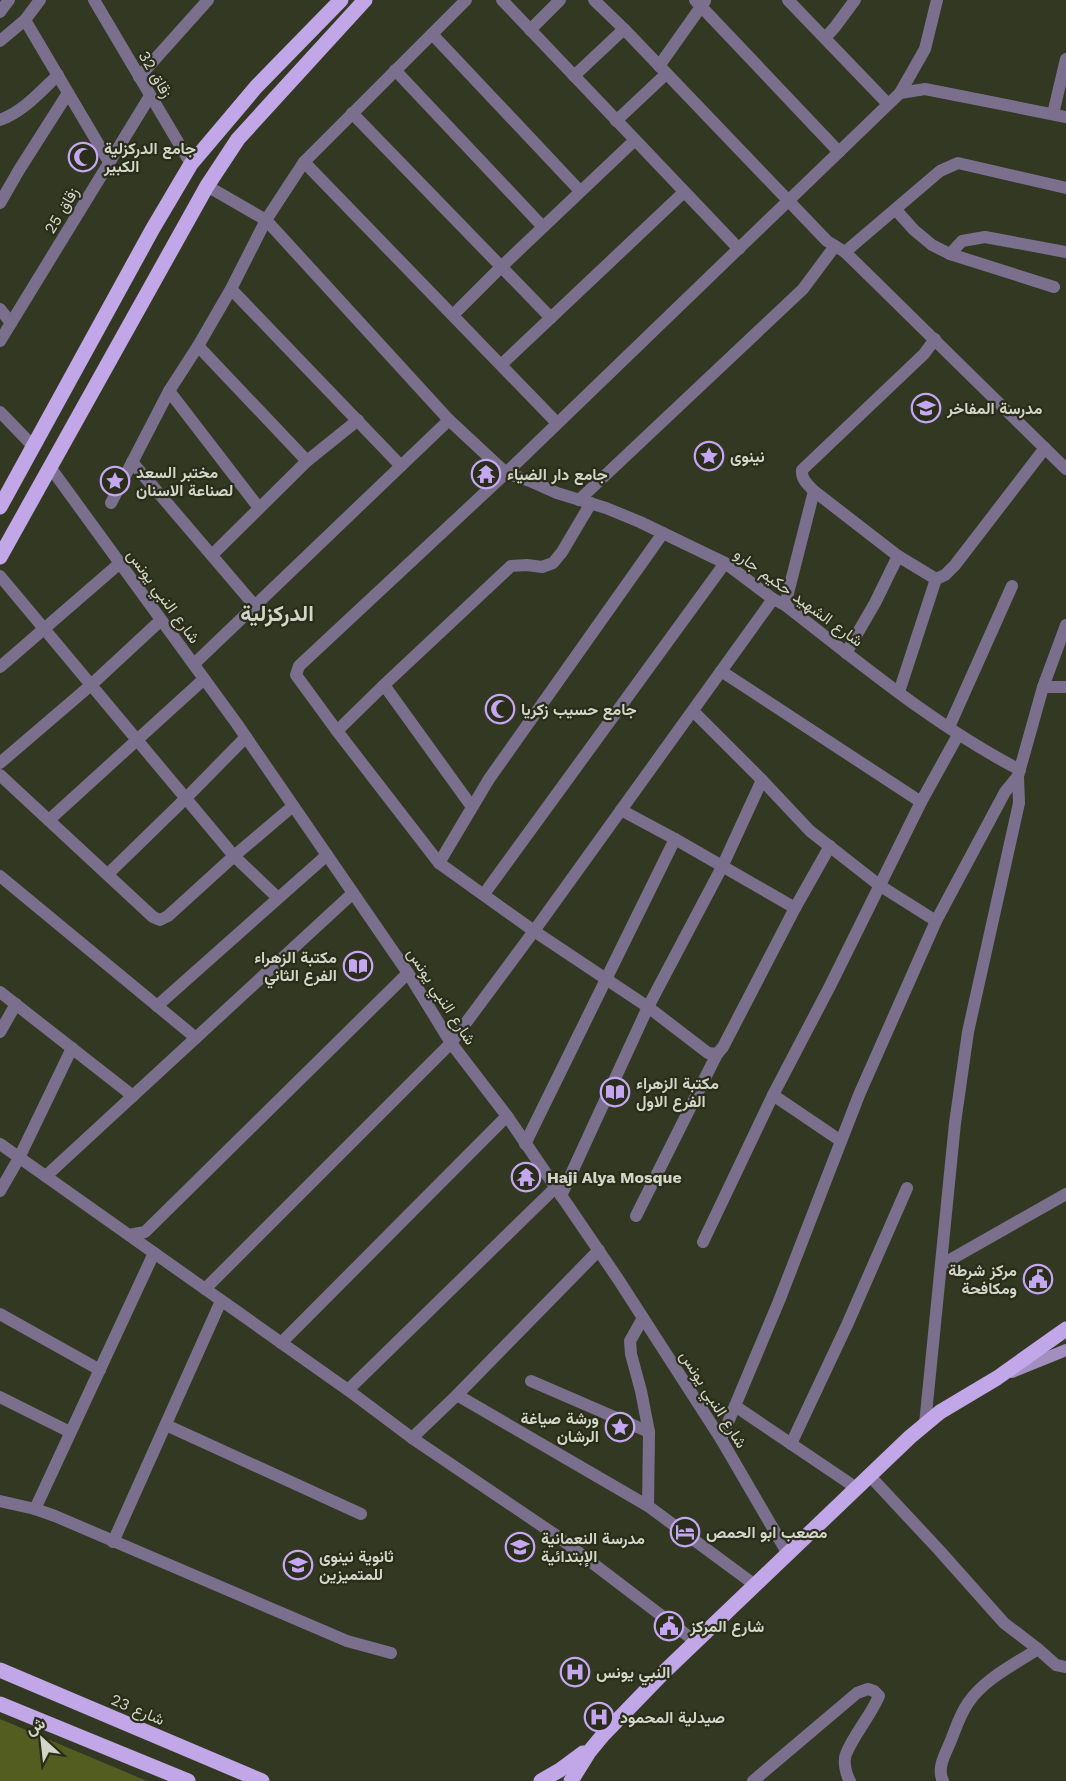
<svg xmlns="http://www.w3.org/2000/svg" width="1066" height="1781" font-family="'Work Sans',Vazirmatn,sans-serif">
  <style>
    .green { fill: #535d1f }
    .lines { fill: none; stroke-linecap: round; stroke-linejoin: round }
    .minor { stroke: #7b6f8e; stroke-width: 12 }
    .tertiary { stroke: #7b6f8e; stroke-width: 12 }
    .secondary { stroke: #a28fc0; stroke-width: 12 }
    .primary { stroke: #c1a7e7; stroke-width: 15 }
    .labels { text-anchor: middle; stroke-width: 4.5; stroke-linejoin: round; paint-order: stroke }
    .street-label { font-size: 16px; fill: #d2d5c8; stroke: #292d19 }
    .poi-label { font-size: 16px; font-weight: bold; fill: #d2d5c8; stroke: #292d19; text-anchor: start }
    .district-label { font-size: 22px; font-weight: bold; fill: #d2d5c8; stroke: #292d19 }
  </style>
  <rect width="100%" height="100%" fill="#333822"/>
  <!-- green -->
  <polygon class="green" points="0,1719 147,1781 0,1781"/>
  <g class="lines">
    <!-- minor -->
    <g class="minor">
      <polyline points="94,0 191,164"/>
      <polyline points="502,0 739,249"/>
      <polyline points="594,0 624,29 827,241 845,252 1066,469"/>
      <polyline points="695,0 839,152"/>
      <polyline points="788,0 888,104"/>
      <polyline points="25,20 109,162"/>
      <polyline points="530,30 560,0"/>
      <polyline points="432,34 580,191"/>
      <polyline points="825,38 835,27 855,0"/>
      <polyline points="0,41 25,20 40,0"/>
      <polyline points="659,66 705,1"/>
      <polyline points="395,70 543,227"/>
      <polyline points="574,76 624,29"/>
      <polyline points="139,77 208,0"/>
      <polyline points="900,93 925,89 1066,117"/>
      <polyline points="352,113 551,318"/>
      <polyline points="1053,114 1066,59"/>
      <path d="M0 120C24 111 40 92 58 75"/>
      <polyline points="616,121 666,74"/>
      <polyline points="304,162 557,423"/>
      <path d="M207 186 266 220 449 420 506 473 530 481 557 493 606 508 640 522 725 563 773 599 785 605C861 664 935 726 1020 770"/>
      <polyline points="0,203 19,170 68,93"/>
      <polyline points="896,210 914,230 932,245 950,254 1054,287"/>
      <polyline points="845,252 940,171 958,163 1066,188"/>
      <polyline points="950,254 962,241 985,237 1066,252"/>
      <polyline points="231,289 401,466"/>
      <polyline points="0,309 11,323"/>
      <polyline points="453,315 501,267 635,140"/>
      <path d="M935 339 924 354 802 470C801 479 808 485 814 491L898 556 936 579"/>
      <polyline points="0,341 150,96"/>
      <polyline points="198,346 307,461"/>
      <polyline points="502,364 684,192"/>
      <polyline points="169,391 259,508"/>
      <polyline points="132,462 255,606"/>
      <polyline points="579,500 803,289 835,246"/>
      <polyline points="111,503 169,391 198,346 231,289 266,220 304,162 466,0"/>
      <polyline points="212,555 307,461 358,420"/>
      <polyline points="0,576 234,856 278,898"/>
      <polyline points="785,605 814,491"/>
      <polyline points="846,653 875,603 898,556"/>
      <polyline points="194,664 449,420"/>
      <polyline points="0,667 120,563"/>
      <polyline points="721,671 921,802"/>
      <polyline points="384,685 472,807"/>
      <polyline points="1043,687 1066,687"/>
      <polyline points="899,692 936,579 945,575 955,565 1045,448"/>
      <polyline points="693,711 762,780 810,831 879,885 936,921"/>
      <polyline points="949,727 1012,586"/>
      <polyline points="337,731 384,685 511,566 527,565 542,567 553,563 562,552 591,503"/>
      <polyline points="0,763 91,685 161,620"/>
      <polyline points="0,775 153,917 160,920 168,916 234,856 293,806"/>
      <polyline points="621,810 675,839 795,908"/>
      <polyline points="49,820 204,679"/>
      <polyline points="830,846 795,908 723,1047 717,1054 708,1053 648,1007 534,931 439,863 337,731 296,675 299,666 506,473 900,93 925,49 937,0"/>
      <polyline points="439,863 489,779 663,533"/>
      <polyline points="108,874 186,798 246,737"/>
      <polyline points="0,876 196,1038"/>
      <polyline points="484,894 725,563"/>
      <polyline points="0,992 133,1096"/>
      <polyline points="157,1006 327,855"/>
      <polyline points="0,1032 16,1004"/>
      <polyline points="773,1095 841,1141"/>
      <polyline points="525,1144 675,839"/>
      <polyline points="46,1176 353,893"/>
      <polyline points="0,1191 19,1158 72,1048"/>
      <polyline points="561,1196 648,1007 722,867 762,780"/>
      <polyline points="636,1216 717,1054"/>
      <polyline points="129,1235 145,1232 408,973"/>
      <polyline points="703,1242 773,1095 830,986 921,802 958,735"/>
      <polyline points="941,1265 1066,1194"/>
      <polyline points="205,1289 451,1043 534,931 773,599"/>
      <polyline points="0,1314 100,1370"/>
      <polyline points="643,1318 630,1341 631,1354 641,1391 649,1432 648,1506"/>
      <polyline points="281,1343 507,1116"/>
      <polyline points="531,1381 649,1432"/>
      <polyline points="348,1390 555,1188"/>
      <polyline points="457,1395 648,1506 755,1585"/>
      <polyline points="0,1397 70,1432"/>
      <polyline points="735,1406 855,1487"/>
      <polyline points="925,1424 955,1123 968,1032 1019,803 1018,776 1043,687 1066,625"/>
      <polyline points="166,1425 361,1514"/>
      <polyline points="412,1438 457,1395 599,1250"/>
      <polyline points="721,1439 779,1301 859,1095 936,921 1005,792 1018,776"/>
      <polyline points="791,1444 847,1325 907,1188"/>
      <polyline points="869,1475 939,1550 1004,1623 1038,1649 1056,1665 1066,1667"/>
      <polyline points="0,1501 35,1509 55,1516 347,1641 391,1653"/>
      <polyline points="35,1509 154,1253"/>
      <polyline points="113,1542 221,1301"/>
      <path d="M753 1781 857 1693 868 1689 874 1691 879 1696C870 1717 854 1734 846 1754 843 1761 846 1775 850 1781"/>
      <path d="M943 1781C937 1769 944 1756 949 1745 955 1731 959 1716 968 1703 984 1679 1015 1664 1038 1649"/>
    </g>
    <!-- tertiary -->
    <g class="tertiary">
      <polyline points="0,12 9,0"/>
      <polyline points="0,412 33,446"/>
      <polyline points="50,467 237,724 408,973 451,1043 507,1116 618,1279 721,1439 788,1554"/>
      <polyline points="0,1144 348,1390 412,1438 557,1536 696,1642"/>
    </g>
    <!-- secondary -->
    <polyline class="secondary" points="1012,1372 1066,1350"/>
    <!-- primary -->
    <g class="primary">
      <polyline points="0,507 152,230 191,164 256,87 341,0"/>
      <polyline points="0,557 207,186 238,139 365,0"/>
      <polyline points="0,1670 262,1781"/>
      <polyline points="0,1704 188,1781"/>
      <polyline points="541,1781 560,1770 583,1753"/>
      <polyline points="571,1781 589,1752 603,1735 663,1673 910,1437 940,1412 997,1378 1066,1329"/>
    </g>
  </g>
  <!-- icons -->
  <defs>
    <g id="mosque-ring" transform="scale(1.5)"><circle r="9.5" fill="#292d19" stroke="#c5a7f1" stroke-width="1.5"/><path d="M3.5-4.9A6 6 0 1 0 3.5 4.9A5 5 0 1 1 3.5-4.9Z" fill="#c5a7f1"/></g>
    <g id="school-ring" transform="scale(1.5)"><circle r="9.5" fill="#292d19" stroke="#c5a7f1" stroke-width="1.5"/><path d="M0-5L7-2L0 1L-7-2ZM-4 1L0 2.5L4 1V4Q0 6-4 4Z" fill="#c5a7f1"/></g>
    <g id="sight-ring" transform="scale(1.5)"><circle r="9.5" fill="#292d19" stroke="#c5a7f1" stroke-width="1.5"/><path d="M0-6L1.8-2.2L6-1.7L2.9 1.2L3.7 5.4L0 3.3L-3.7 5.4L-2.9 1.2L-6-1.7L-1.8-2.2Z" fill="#c5a7f1"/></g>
    <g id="temple-ring" transform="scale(1.5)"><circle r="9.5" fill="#292d19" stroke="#c5a7f1" stroke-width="1.5"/><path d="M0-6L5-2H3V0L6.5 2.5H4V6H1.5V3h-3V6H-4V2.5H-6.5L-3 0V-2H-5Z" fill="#c5a7f1"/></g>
    <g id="library-ring" transform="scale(1.5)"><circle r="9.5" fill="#292d19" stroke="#c5a7f1" stroke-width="1.5"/><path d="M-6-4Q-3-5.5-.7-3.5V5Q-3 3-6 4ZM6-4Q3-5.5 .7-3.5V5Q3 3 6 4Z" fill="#c5a7f1"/></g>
    <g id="civic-ring" transform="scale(1.5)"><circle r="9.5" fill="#292d19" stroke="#c5a7f1" stroke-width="1.5"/><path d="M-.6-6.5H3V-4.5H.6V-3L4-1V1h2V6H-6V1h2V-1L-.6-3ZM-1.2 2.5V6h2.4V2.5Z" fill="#c5a7f1"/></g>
    <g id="hotel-ring" transform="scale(1.5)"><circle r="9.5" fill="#292d19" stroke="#c5a7f1" stroke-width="1.5"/><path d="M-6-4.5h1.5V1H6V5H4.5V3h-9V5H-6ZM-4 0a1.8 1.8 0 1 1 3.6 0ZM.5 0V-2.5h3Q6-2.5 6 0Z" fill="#c5a7f1"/></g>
    <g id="hospital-ring" transform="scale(1.5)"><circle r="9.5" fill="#292d19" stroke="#c5a7f1" stroke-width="1.5"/><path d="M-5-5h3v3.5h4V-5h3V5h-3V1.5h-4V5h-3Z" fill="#c5a7f1"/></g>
  </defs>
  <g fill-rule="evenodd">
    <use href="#mosque-ring" x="83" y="157"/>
    <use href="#school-ring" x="926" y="408"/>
    <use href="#sight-ring" x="709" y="456"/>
    <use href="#temple-ring" x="486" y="474"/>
    <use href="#sight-ring" x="115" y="481"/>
    <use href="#mosque-ring" x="500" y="709"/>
    <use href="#library-ring" x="358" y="966"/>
    <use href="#library-ring" x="615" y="1092"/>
    <use href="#temple-ring" x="526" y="1177"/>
    <use href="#civic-ring" x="1038" y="1279"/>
    <use href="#sight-ring" x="620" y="1427"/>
    <use href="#hotel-ring" x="685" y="1532"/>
    <use href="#school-ring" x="520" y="1547"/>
    <use href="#school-ring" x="298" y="1565"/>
    <use href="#civic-ring" x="669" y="1626"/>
    <use href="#hospital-ring" x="575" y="1672"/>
    <use href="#hospital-ring" x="599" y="1717"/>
  </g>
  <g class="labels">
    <!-- street labels -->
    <g class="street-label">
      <text transform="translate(156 74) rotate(60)" y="6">زقاق 32</text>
      <text transform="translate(61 210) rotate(-59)" y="6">زقاق 25</text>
      <text transform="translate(164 596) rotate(54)" y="6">شارع النبي يونس</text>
      <text transform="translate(799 597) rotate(36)" y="6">شارع الشهيد حكيم جارو</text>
      <text transform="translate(442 996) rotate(57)" y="6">شارع النبي يونس</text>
      <text transform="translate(714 1399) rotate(58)" y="6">شارع النبي يونس</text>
      <text transform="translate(138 1709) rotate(23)" y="6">شارع 23</text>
    </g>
    <!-- poi labels -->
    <g class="poi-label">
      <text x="104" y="154">جامع الدركزلية<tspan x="104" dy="18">الكبير</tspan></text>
      <text x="947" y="414">مدرسة المفاخر</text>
      <text x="730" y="462">نينوى</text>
      <text x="136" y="478">مختبر السعد<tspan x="136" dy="18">لصناعة الاسنان</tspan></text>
      <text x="507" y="480">جامع دار الضياء</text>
      <text x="521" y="715">جامع حسيب زكريا</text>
      <text x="337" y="963" text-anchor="end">مكتبة الزهراء<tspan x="337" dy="18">الفرع الثاني</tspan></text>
      <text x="636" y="1089">مكتبة الزهراء<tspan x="636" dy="18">الفرع الاول</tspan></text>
      <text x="547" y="1183">Haji Alya Mosque</text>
      <text x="1017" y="1276" text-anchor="end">مركز شرطة<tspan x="1017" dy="18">ومكافحة</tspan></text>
      <text x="599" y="1424" text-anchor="end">ورشة صياغة<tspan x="599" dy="18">الرشان</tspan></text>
      <text x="706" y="1538">مصعب ابو الحمص</text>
      <text x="541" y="1544">مدرسة النعمانية<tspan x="541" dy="18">الإبتدائية</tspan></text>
      <text x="319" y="1562">ثانوية نينوى<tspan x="319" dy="18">للمتميزين</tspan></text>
      <text x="690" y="1632">شارع المركز</text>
      <text x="596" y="1678">النبي يونس</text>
      <text x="620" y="1723">صيدلية المحمود</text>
    </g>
    <!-- district labels -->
    <g class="district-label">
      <text x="277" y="621">الدركزلية</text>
    </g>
  </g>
  <!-- north arrow -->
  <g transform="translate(42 1739) rotate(333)" stroke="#292d19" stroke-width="4.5" paint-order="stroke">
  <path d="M0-4.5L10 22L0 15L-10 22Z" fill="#d2d5c8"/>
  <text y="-9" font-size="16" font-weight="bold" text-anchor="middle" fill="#d2d5c8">ش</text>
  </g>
</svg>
